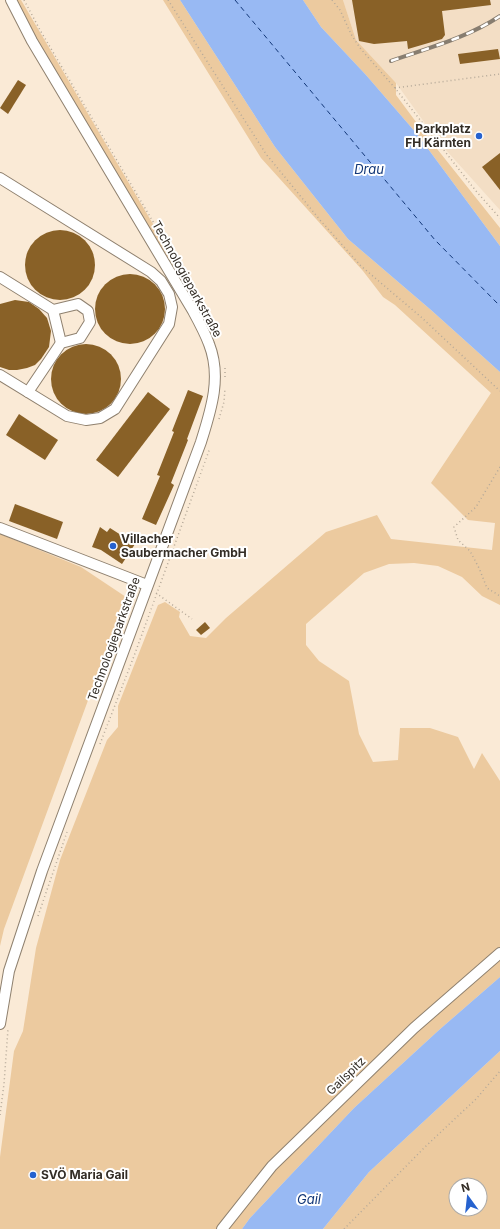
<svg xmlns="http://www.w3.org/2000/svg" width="500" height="1229" font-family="Inter,sans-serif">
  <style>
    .built { fill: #f3dec5 }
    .green { fill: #ecca9f; fill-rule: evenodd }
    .water { fill: #98b9f3 }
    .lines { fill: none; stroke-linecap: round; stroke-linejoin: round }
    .ferry { stroke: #113677; stroke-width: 1; stroke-dasharray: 5 4; stroke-linecap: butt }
    .building { fill: #896127 }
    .minor-casing { stroke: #8f816f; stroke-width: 12 }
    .path { stroke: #b5a999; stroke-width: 1.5; stroke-dasharray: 1 3; stroke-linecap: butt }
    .minor { stroke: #fff; stroke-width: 10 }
    .rail-casing { stroke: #877d70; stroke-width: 4 }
    .rail { stroke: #fff; stroke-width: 2.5; stroke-dasharray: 8; stroke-linecap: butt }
    .poi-dot { fill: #2662cf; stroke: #fff; stroke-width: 1.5 }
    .labels { text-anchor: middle; stroke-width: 4; stroke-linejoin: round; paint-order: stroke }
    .poi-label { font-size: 12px; font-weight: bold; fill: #332d26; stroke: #fff; text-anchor: start }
    .street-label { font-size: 12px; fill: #332d26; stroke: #fff }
    .water-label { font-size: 13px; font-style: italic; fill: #113677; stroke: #fff }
  </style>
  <rect width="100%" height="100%" fill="#faead6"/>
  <!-- built -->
  <polygon class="built" points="343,0 500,0 500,210 437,140 396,83 356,40"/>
  <!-- green -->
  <g class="green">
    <polygon points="14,0 21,0 186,280 193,296 189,294"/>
    <polygon points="163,0 180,0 275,147 348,239 431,310 500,372 500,605 482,596 462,577 438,566 414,563 389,564 364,573 306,624 306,645 319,661 349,681 359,734 373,762 398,760 400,728 430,728 458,737 474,769 482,753 500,781 500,977 439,1030 354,1108 250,1218 242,1229 0,1229 0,1157 14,1051 23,1031 36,948 60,860 107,740 118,727 118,706 158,605 165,602 180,612 179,617 190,636 206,638 226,618 326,532 377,515 391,539 492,550 495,523 468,520 431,483 491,393 395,305 383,297 363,271 261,158"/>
    <polygon points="303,0 343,0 356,40 396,83 396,95 422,130 500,228 500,246 417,134 366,75 321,27"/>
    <polygon points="0,534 81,567 126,597 4,929 0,946"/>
    <path d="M500 1051V1229H323L369 1172ZM456 1185H480V1209H456Z"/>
  </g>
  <!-- water -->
  <g class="water">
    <polygon points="180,0 303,0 321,27 366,75 417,134 500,246 500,372 431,310 348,239 275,147"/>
    <polygon points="500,977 500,1051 369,1172 323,1229 242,1229 250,1218 354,1108 439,1030"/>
  </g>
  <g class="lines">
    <!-- ferry -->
    <polyline class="ferry" points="235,0 435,240 500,306"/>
  </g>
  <!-- building -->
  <g class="building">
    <polygon points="352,0 490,0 491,5 442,11 445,35 442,39 408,49 407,41 374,44 359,41"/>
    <polygon points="498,49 500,59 460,64 458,54"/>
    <polygon points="18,80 26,85 8,114 0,108"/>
    <polygon points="500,153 500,190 482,167"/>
    <circle cx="60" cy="265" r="35"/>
    <circle cx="130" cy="309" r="35"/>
    <polygon points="15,300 29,302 39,309 47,318 51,331 49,347 41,359 35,365 27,368 17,370 9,370 0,367 0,304"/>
    <circle cx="86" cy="379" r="35"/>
    <polygon points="188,390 203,396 187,439 188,440 171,483 174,485 156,525 142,519 160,476 157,475 174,432 172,431"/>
    <polygon points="148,392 170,409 118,477 96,460"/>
    <polygon points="19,414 58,440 45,460 6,435"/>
    <polygon points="15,504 63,522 57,539 9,521"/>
    <polygon points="100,527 107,532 110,528 135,544 122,564 101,550 92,547"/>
    <polygon points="205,622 210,628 201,635 196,630"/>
  </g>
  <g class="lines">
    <!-- minor casing -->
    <g class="minor-casing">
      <g id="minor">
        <polyline points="0,178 151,272 161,281 169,294 172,307 169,324 115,409 100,418 86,420 67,416 0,375"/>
        <polyline points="0,277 53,310 78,304 88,311 90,322 80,338 61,343 28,392"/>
        <polyline points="53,310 61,343"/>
        <polyline points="0,528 147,585"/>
        <path d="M0 1024 9 971 42 871 201 442C211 410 222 377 209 344 205 333 199 322 193 311L32 41 11 0"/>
        <polyline points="222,1229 272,1166 414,1028 500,953"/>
      </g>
    </g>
    <!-- path -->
    <g class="path">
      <polyline points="24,0 40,30 211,320 213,328"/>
      <polyline points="168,0 266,154 320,220 361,266 421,317 500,391"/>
      <polyline points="332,0 340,10 351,34 360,48 395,88 476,191 500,218"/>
      <polyline points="395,88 500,74"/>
      <polyline points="225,368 225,378"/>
      <polyline points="219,419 224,402 225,388"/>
      <polyline points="500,467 476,507 454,527 458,540 470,551 479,568 487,588 500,596"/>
      <polyline points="156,593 192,619"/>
      <polyline points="100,744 134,656 210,448"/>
      <polyline points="38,916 67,832"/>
      <polyline points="0,1115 4,1084 8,1029"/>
      <polyline points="344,1229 426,1146 476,1099 500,1071"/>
    </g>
    <!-- minor -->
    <use href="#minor" class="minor"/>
    <!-- rail casing -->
    <g class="rail-casing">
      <path id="rail" d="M391 61C428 48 467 38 500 16"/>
    </g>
    <!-- rail -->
    <use href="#rail" class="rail"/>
  </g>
  <!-- markers -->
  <g class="poi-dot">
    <circle cx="479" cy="136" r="4"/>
    <circle cx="113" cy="546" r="4"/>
    <circle cx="33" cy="1175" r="4"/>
  </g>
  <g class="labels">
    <!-- poi labels -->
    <g class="poi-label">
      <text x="471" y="133" text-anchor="end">Parkplatz<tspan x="471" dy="14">FH Kärnten</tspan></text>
      <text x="121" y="543">Villacher<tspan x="121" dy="14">Saubermacher GmbH</tspan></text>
      <text x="41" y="1179">SVÖ Maria Gail</text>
    </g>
    <!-- street labels -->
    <g class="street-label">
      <text transform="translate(187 279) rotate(61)" y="4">Technologieparkstraße</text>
      <text transform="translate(114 639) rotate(-70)" y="4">Technologieparkstraße</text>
      <text transform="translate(346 1076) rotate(-44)" y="4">Gailspitz</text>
    </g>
    <!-- water labels -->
    <g class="water-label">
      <text x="369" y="174">Drau</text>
      <text x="309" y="1204">Gail</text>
    </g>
  </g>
  <!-- north arrow -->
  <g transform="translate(468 1197) rotate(345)"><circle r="19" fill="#ffffff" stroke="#adaba8"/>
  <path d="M0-3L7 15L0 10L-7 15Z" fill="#2662cf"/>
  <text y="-6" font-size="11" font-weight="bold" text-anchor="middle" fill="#332d26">N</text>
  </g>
</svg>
